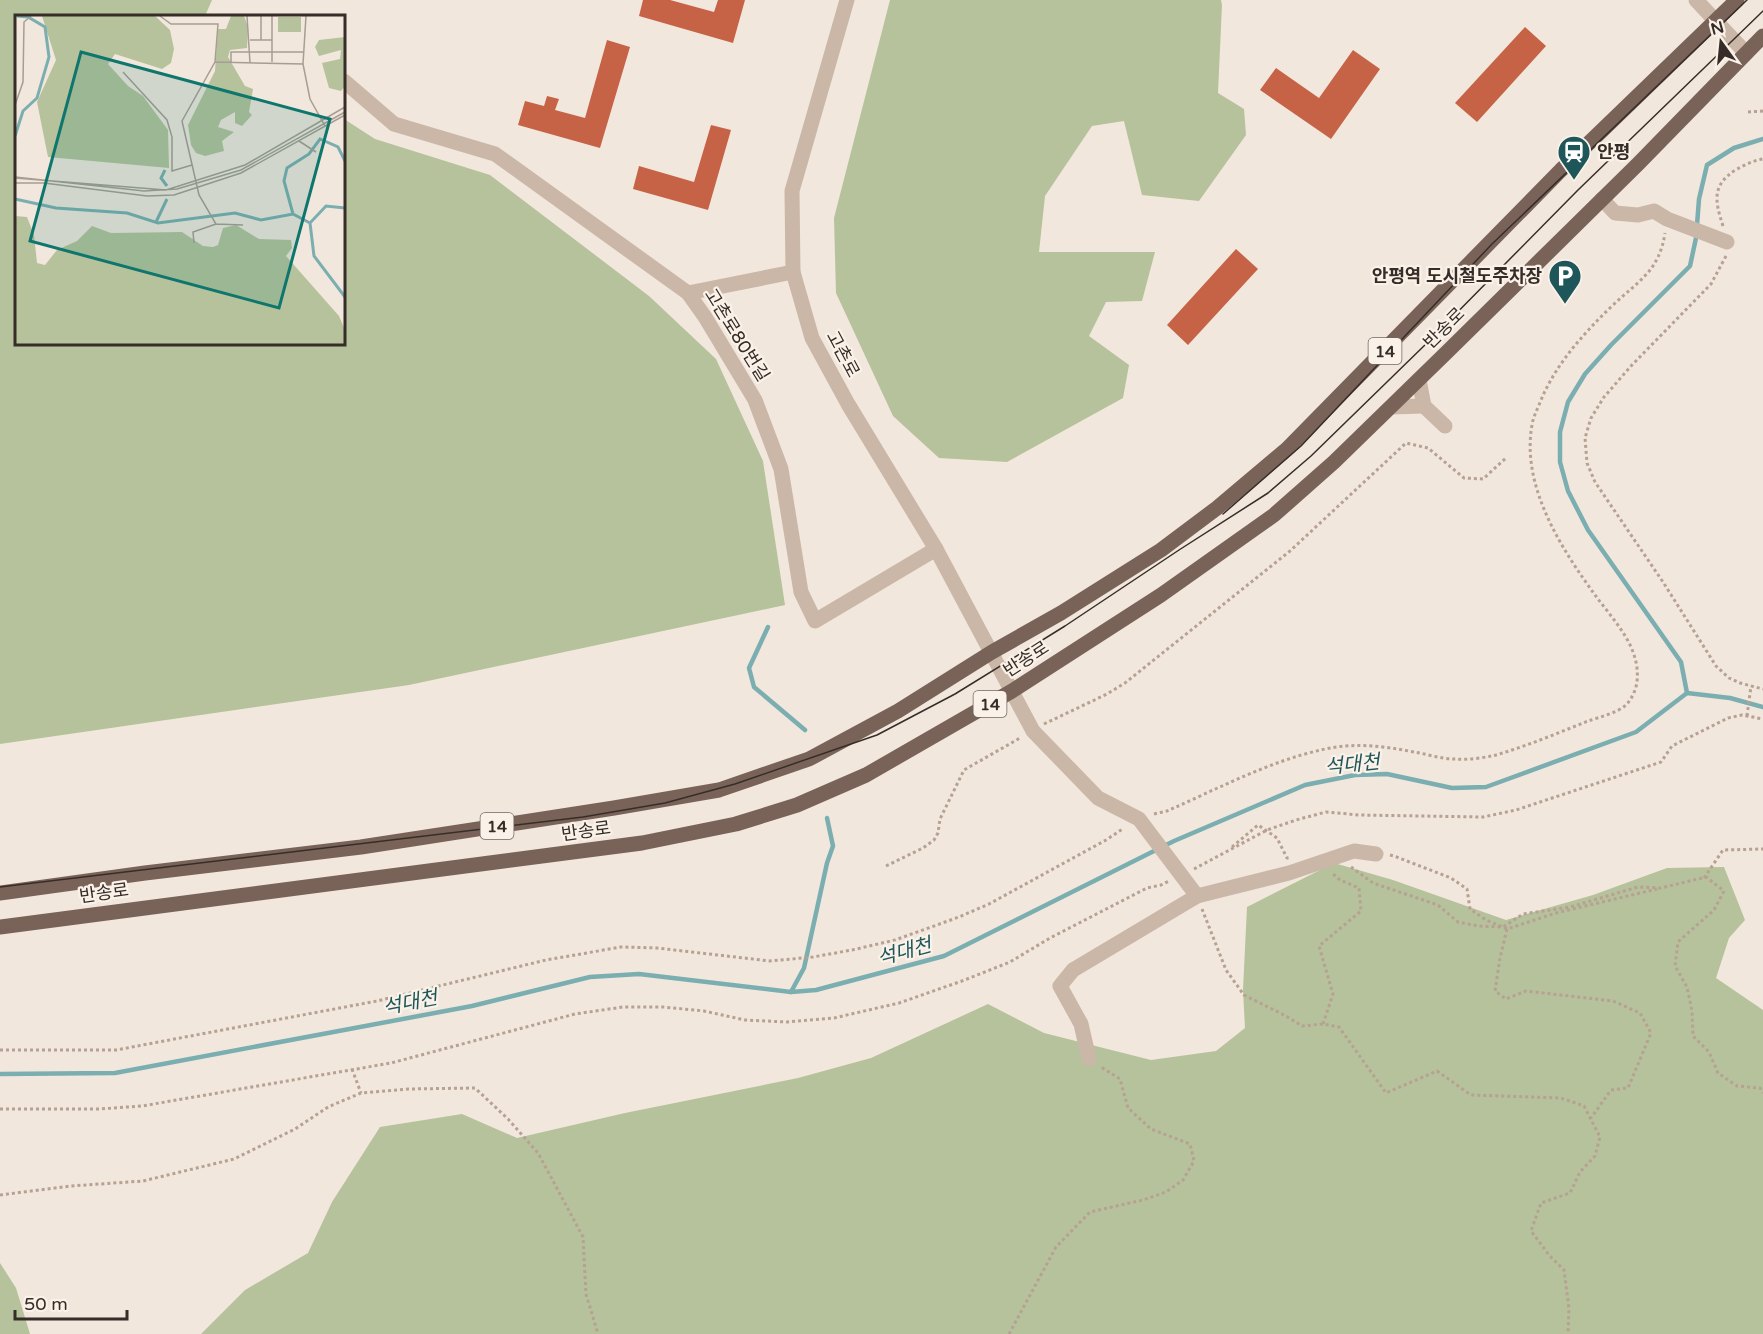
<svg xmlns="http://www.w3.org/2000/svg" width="1763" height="1334" font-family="'Varela Round','Noto Sans KR',sans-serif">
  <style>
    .green { fill: #b6c29c }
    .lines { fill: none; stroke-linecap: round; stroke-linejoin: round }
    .stream { stroke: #7baeb0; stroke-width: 4.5 }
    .building { fill: #c66346 }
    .path { stroke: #b6a192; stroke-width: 3; stroke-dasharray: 3 3; stroke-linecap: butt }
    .minor { stroke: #cbb7a8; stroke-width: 15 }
    .major { stroke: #796359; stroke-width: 15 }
    .tram { stroke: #372d28; stroke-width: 1.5 }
    .labels { text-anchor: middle; stroke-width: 4.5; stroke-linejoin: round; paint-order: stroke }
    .shield { fill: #faf2e9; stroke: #726862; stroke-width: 1.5 }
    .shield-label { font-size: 16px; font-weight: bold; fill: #372d28 }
    .poi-label { font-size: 18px; font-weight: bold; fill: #372d28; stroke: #faf2e9; text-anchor: start }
    .street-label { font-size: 18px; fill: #372d28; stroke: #faf2e9 }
    .water-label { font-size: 20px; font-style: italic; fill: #1e5659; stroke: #faf2e9 }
    .inset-river { fill: none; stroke: #7baeb0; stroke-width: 3 }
    .inset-road { fill: none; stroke: #a79d94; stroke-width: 1.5 }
    .view { fill: #0f766e; fill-opacity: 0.15; stroke: #0f766e; stroke-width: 3 }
    .inset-edge { fill: none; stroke: #372d28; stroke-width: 3 }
  </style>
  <rect width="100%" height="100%" fill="#f2e7dc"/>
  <!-- green -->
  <g class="green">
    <polygon points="0,0 212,0 205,16 16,16 16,344 344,344 344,119 375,139 490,175 649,296 716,359 763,461 785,605 409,685 0,744"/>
    <polygon points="890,0 1221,0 1222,5 1218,93 1244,109 1246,135 1199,201 1142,195 1124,121 1092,126 1045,196 1039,252 1155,252 1142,301 1106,302 1089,336 1129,365 1123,398 1007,462 939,458 893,416 836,293 834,218"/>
    <polygon points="1334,863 1393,880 1506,920 1593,895 1667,868 1724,867 1745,920 1729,938 1716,978 1763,1010 1763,1334 201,1334 245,1290 308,1253 332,1202 380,1127 462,1114 517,1138 625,1113 798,1078 871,1058 988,1004 1044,1033 1151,1060 1216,1051 1245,1028 1243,990 1247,907"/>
    <polygon points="0,1263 16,1288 30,1334 0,1334"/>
  </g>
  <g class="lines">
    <!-- stream -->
    <g class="stream">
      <polyline points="768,627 749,668 754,687 805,730"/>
      <polyline points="1687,693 1681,662 1588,530 1568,491 1560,462 1560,432 1568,402 1585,374 1611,345 1690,266 1696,238 1699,199 1707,165 1734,148 1763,139"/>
      <polyline points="791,992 804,968 827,863 833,846 827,818"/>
      <polyline points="0,1074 115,1073 472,1006 590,977 639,974 791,992 816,990 944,956 1174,841 1305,785 1355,775 1387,774 1452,788 1486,787 1636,732 1687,693 1730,698 1763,707"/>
    </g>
  </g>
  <!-- building -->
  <g class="building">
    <polygon points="643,0 670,0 714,12 718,0 745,0 733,43 639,16"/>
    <polygon points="1525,27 1546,46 1477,122 1455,103"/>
    <polygon points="607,40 630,47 600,148 518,125 525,101 544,106 547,96 559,99 555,110 585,118"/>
    <polygon points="1353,50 1380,69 1331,139 1260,90 1276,68 1319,98"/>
    <polygon points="711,125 731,130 708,210 633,189 639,166 694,182"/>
    <polygon points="1236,249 1258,269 1188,345 1167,325"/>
  </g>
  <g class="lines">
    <!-- path -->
    <g class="path">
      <polyline points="1748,112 1763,111"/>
      <path d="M1723 226C1715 201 1711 185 1737 169 1745 165 1754 160 1763 159"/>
      <polyline points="1726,256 1711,284 1632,365 1604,397 1591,418 1585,438 1587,463 1595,482 1663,582 1716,666 1729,678 1740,683 1763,689"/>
      <polyline points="1747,716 1751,686"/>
      <polyline points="1044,724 1107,694 1125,683 1290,551 1406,443 1428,448 1464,478 1483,479 1507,457"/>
      <path d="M1154 814 1167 811C1215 790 1270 761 1321 750 1352 742 1383 746 1414 752 1427 754 1441 759 1454 759 1468 760 1483 758 1496 755 1527 746 1558 733 1588 721 1600 717 1617 713 1626 705 1632 699 1636 689 1637 682 1641 647 1614 621 1595 595 1561 548 1521 486 1532 425 1533 418 1536 412 1539 405 1554 366 1582 335 1612 306 1638 281 1659 272 1665 233"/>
      <polyline points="1232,847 1258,825 1277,838 1287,858 1289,858"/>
      <polyline points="1390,855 1394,856 1451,878 1467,889 1470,909 1486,920 1507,929 1556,913 1657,889"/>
      <polyline points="886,866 923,848 934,840 938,833 940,819 964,770 1020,738"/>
      <polyline points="1351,867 1373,883 1438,905 1458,922 1479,926 1503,927 1523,914 1570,907 1638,887 1661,888 1706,877 1724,891 1714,910 1678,942 1675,966 1687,987 1692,1011 1693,1036 1709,1052 1718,1073 1737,1086 1760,1088 1763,1093"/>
      <polyline points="1194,869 1267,830 1296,820 1326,812 1359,815 1483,817 1516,810 1661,762 1672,746 1728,718 1742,715 1763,719"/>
      <polyline points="1704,878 1723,850 1763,849"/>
      <polyline points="1202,909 1226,970 1244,995 1286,1016 1302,1026 1323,1024 1339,1027 1386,1093 1437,1071 1471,1095 1561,1098 1584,1106 1600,1137 1595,1156 1580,1172 1570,1193 1541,1203 1531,1231 1549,1255 1564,1270 1569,1309 1568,1334"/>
      <polyline points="1507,929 1500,958 1495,991 1506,999 1526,991 1613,1001 1640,1013 1651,1033 1628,1088 1611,1090 1591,1118"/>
      <polyline points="1323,1024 1333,994 1319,946 1361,911 1359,888 1340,880 1332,873"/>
      <polyline points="0,1050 116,1050 377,1001 546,960 621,947 657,948 770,961 813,957 852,950 895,940 959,917 989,904 1106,840 1124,828"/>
      <polyline points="352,1069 361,1093"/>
      <polyline points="0,1109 99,1109 142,1106 391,1063 575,1014 623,1007 663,1007 704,1011 745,1020 787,1022 834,1018 899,1003 962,981 1010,962 1050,938 1147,888 1161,885 1169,881"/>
      <polyline points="0,1195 71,1186 143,1181 234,1159 295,1129 328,1107 361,1093 408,1089 475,1088 508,1119 538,1153 583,1237 586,1294 598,1334"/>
      <polyline points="1009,1334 1056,1247 1090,1212 1143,1200 1166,1192 1183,1180 1194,1161 1190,1144 1151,1129 1128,1108 1120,1079 1101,1067"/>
    </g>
    <!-- minor -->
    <g class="minor">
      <polyline points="847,0 792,191 793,272 812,338 848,404 936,549 1033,731 1098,798 1139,819 1197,896 1073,970 1060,986 1081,1024 1089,1059"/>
      <polyline points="1696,0 1746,53"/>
      <polyline points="344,81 394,124 495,154 688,293 705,317 755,400 781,469 801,592 815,621 936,549"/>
      <polyline points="1602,199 1615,213 1638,215 1654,211 1667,219 1727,242"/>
      <polyline points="688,293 793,272"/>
      <polyline points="1419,380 1424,406 1445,426"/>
      <polyline points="1391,407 1424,406"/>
      <polyline points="1197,896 1289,873 1354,851 1376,854"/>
    </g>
    <!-- major -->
    <g class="major">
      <polyline points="0,893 145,873 361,847 614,808 719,790 809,759 898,711 992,652 1061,613 1161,550 1217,508 1287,449 1561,170 1737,0"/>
      <polyline points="0,927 642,843 736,824 797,805 866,775 1012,691 1161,595 1274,515 1334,462 1447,352 1638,164 1763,36"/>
    </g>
    <!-- tram -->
    <g class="tram">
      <polyline points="1223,514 1301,446 1492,244 1747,0"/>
      <polyline points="0,887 583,817 665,803 735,784 877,735 955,694 1065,626 1179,550 1268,493 1311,456 1428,342 1578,190 1763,11"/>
    </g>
  </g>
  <!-- icons -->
  <defs>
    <g id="station-pin" transform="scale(1.725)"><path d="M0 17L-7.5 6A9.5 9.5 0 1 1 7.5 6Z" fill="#1e5659" stroke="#faf2e9"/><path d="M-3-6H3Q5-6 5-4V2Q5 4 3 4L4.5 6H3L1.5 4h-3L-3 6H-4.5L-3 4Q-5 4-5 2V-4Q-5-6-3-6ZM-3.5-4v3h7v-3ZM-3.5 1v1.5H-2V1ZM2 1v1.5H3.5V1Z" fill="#fff"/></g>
    <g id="parking-pin" transform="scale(1.725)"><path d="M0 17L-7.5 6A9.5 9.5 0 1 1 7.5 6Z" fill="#1e5659" stroke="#faf2e9"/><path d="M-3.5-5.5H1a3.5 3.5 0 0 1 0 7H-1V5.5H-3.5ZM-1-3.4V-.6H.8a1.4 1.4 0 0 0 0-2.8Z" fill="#fff"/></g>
  </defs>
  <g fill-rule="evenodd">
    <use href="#station-pin" x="1574" y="152"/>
    <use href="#parking-pin" x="1565" y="276"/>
  </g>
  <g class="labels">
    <!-- shield labels -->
    <g class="shield">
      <rect x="1368.5" y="338" width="33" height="26" rx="4.5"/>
      <rect x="973.5" y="691" width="33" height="26" rx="4.5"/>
      <rect x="480.5" y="813" width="33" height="26" rx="4.5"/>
    </g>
    <g class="shield-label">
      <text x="1385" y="357">14</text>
      <text x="990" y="710">14</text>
      <text x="497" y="832">14</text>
    </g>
    <!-- poi labels -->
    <g class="poi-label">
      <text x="1597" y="158">안평</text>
      <text x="1542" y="282" text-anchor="end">안평역 도시철도주차장</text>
    </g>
    <!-- street labels -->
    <g class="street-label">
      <text transform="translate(1444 328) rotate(-45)" y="6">반송로</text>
      <text transform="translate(737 335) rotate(58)" y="6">고촌로80번길</text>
      <text transform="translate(843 354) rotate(62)" y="6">고촌로</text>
      <text transform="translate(1026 659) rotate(-33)" y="6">반송로</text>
      <text transform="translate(586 831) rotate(-8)" y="6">반송로</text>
      <text transform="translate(104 893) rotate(-8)" y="6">반송로</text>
    </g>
    <!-- water labels -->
    <g class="water-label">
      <text transform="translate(1352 764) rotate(-6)" y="7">석대천</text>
      <text transform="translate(904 951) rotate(-15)" y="7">석대천</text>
      <text transform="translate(410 1002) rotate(-11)" y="7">석대천</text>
    </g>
  </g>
  <!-- overview -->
  <g transform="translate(15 15)">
    <rect width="330" height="330" fill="#f2e7dc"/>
    <path d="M27 1H140L155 15 159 34 156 48 147 54 100 39 93 49 113 71 128 81 153 115 154 153 33 142 22 87 41 45ZM216 1H229L233 12 232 33 215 35 213 42 230 71 238 74 234 97 237 100 227 111 220 108V97L206 105 203 112 219 117 207 126 209 136 190 141 181 138 176 130 173 110 200 56 203 14H211ZM263 2H286V17H263ZM330 22V71L326 76 314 73 307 48 325 44 326 35 304 41 300 32 304 25ZM0 201 12 202 19 220 22 248 30 250 42 235 62 226 77 211 96 218 167 217 188 231 198 232 203 230 208 213 221 210 244 224 276 225 277 233 271 241 324 301 330 315V329H0Z" fill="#b6c29c"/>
    <path class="inset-river" d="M0 121 8 96 22 83 34 42 30 12 13 2 2 1M150 155 146 163 152 171M0 184 41 193 112 198 143 208 220 198 246 205 278 199 295 208 311 191 330 193M278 199 269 166 272 153 294 139 305 124 323 132 330 146M141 207 152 184M295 208 299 241 330 282"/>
    <path class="inset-road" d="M145 1 156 9H203L200 47M232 1 235 48M246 1V25M257 1V47M235 25H257M216 47V37H288M288 49 291 1M108 57 152 105 157 122V156L177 150M0 90 8 67 9 7 16 1M284 126 301 137M0 162 129 176 162 174 226 155 330 97M0 163 151 175 230 150 330 92M0 168H29L132 181 159 180 226 158 330 100M201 209 228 210M179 228 178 217 201 209 184 180 167 106 200 47 288 49 295 84 310 111"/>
    <path class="view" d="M66 37 315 104 264 293 15 226Z"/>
    <rect width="330" height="330" class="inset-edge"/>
  </g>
  <!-- north arrow -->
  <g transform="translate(1721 42) rotate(345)" stroke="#faf2e9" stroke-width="4.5" paint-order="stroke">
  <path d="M0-4.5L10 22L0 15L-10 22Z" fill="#372d28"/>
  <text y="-9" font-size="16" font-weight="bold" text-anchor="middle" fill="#372d28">N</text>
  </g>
  <!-- scale -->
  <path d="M15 1310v9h112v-9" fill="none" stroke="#372d28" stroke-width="3"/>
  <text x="24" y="1310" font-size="18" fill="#372d28" stroke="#faf2e9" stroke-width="4.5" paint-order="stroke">50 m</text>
</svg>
